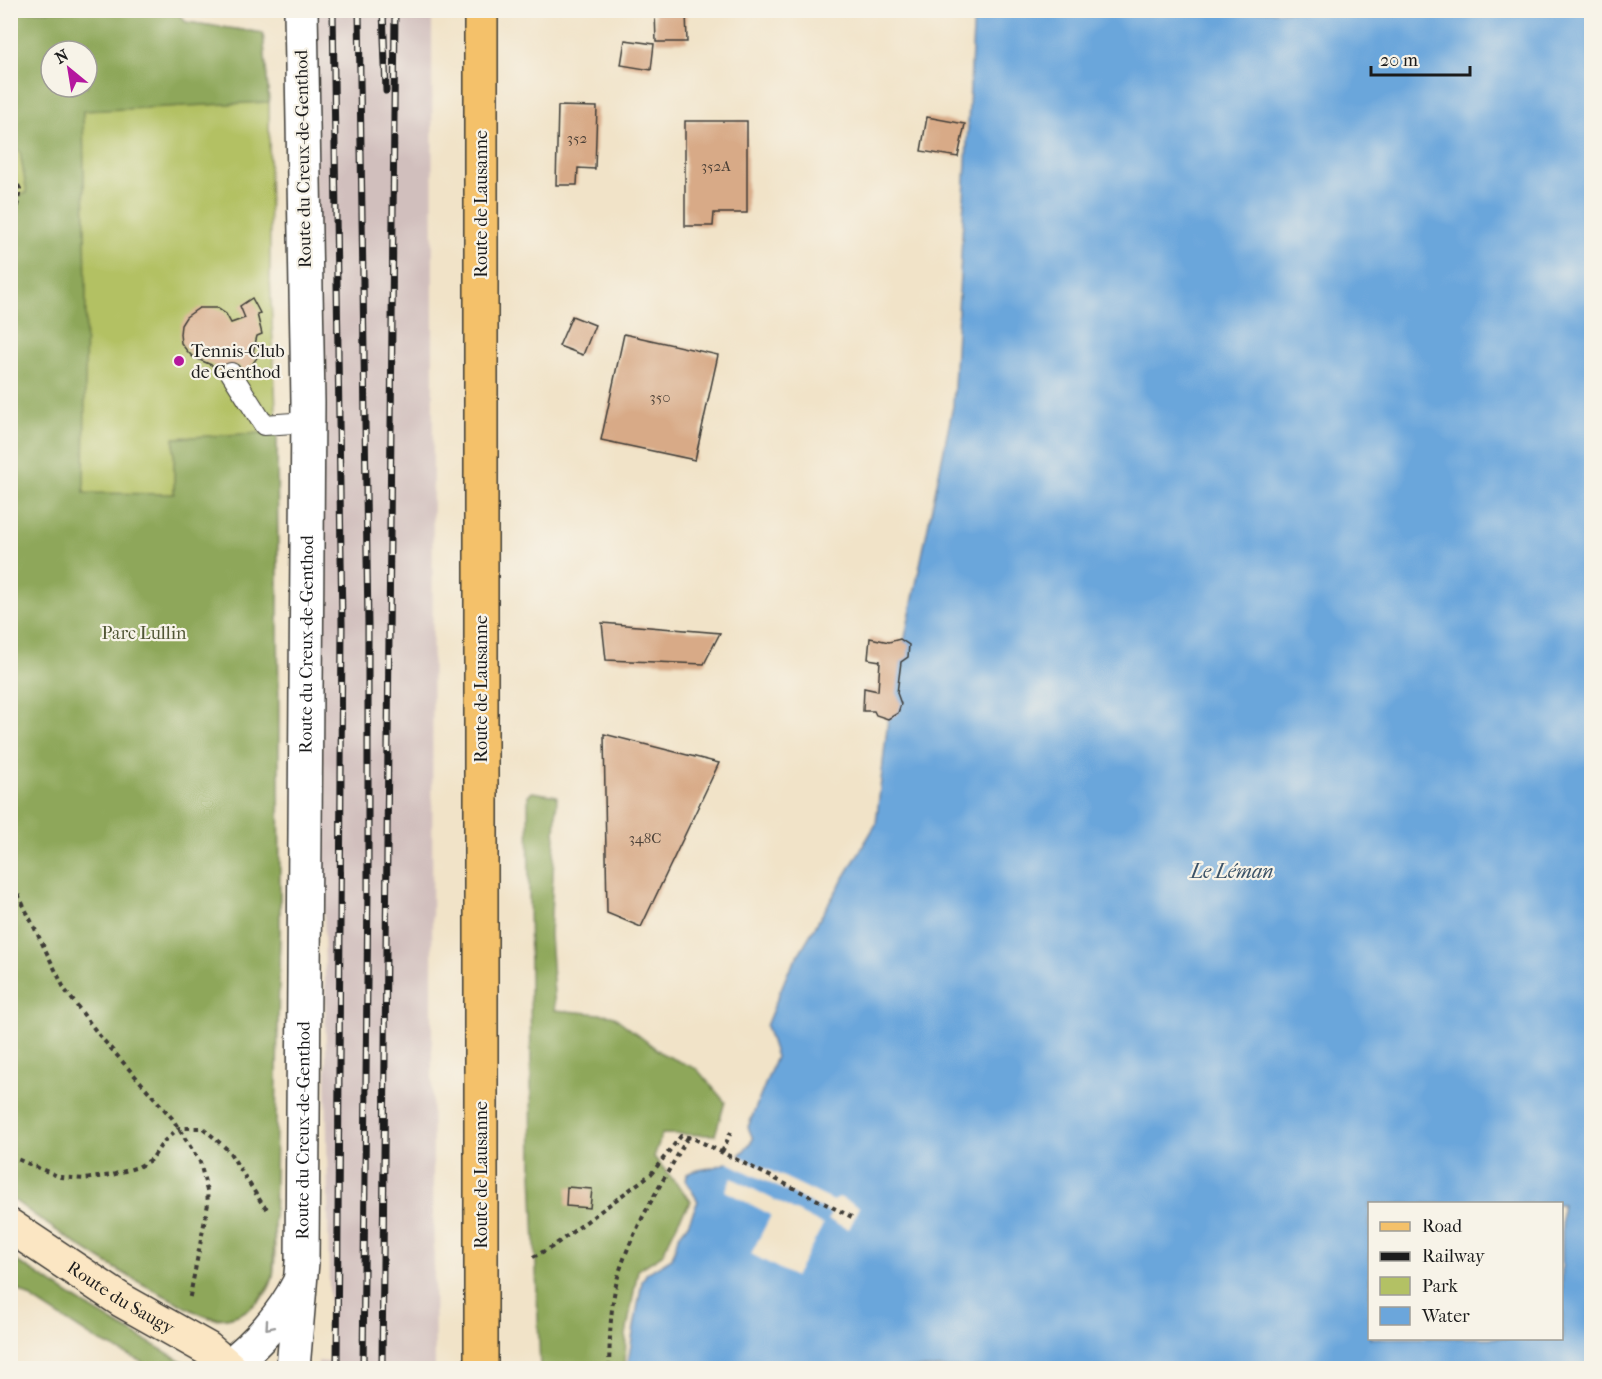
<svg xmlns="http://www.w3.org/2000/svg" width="1602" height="1379" font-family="'IM FELL French Canon',serif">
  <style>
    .industrial { fill: #d1bfbd }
    .green { fill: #b3c164; stroke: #686e40; stroke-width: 1.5; fill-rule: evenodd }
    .forest { fill: #8ea75a; stroke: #55623b; stroke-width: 1.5; fill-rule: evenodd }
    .water { fill: #6ba6db; stroke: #44617c; stroke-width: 1.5; fill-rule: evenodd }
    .pier { fill: #f1e3c8 }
    .building { fill: #d8aa87 }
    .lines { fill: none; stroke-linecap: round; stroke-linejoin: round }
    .lane-casing { stroke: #3c3a36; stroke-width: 22 }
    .street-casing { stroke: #3c3a36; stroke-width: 36 }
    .secondary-casing { stroke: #3c3a36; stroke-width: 36 }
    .primary-casing { stroke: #3c3a36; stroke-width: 36 }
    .path { stroke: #3c3a36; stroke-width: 4; stroke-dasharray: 4.5 4.5; stroke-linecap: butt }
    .lane { stroke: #fff; stroke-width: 20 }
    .street { stroke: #fff; stroke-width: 33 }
    .secondary { stroke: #fbe6c3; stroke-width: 33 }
    .primary { stroke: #f4c16a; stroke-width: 33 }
    .rail-casing { stroke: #1c1c1c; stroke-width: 7 }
    .rail { stroke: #f7f3e8; stroke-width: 4.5; stroke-dasharray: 14; stroke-linecap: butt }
    .oneway { stroke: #999 }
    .poi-dot { fill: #b5179e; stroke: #f7f3e8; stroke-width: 2 }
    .labels { text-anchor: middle; stroke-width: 4.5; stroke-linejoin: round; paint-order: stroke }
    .number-label { font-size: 15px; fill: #4b4037 }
    .street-label { font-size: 18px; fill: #1c1c1c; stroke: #f7f3e8 }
    .poi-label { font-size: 18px; fill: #1c1c1c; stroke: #f7f3e8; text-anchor: start }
    .park-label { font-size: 18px; fill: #515635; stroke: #f7f3e8 }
    .water-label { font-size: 20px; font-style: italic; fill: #3c5368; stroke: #f7f3e8 }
  </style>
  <rect width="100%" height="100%" fill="#f7f3e8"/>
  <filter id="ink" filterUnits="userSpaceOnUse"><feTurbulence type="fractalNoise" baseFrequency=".0167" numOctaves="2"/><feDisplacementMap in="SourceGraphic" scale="12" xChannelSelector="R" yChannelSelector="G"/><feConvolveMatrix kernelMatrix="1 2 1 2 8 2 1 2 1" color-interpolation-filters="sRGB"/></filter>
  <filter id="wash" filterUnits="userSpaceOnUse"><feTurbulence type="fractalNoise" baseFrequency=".008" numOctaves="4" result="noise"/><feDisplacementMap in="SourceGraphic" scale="24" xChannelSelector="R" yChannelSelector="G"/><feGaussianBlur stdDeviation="1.35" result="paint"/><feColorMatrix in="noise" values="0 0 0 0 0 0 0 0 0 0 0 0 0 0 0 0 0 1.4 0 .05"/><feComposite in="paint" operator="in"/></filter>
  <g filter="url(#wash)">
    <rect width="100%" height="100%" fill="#f1e3c8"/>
    <!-- industrial -->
    <polygon class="industrial" points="312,11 432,11 433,322 432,1069 435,1368 318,1368 318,1361 330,1362"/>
    <!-- green -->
    <path class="green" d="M11 11H175L186 22 263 33 269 102 270 276 277 432 280 925 273 1212C274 1232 277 1256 273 1276 268 1302 236 1323 210 1318 198 1315 185 1306 173 1300 115 1272 62 1236 11 1198ZM51 51H87V87H51Z"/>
    <!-- forest -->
    <g class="forest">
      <path d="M11 11H175L186 22 263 33 269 102 83 111 86 290 84 493 174 494V438L277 432 280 925 273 1277C263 1299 245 1319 219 1318 204 1318 190 1309 177 1302 118 1273 64 1237 11 1198L10 198 27 193 20 152 11 143ZM51 51H87V87H51Z"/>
      <polygon points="532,792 557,796 550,935 555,1010 612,1015 663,1054 697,1069 725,1102 715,1135 662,1134 654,1157 691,1201 680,1218 662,1255 638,1270 626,1335 625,1368 540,1368 532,1172 528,795"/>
      <path d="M11 1258C43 1276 73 1299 105 1317 134 1335 164 1350 193 1368H151L140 1361 93 1338 11 1285Z"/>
    </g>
    <!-- water -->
    <path class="water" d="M974 11H1591V1368H627L642 1281 647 1273 672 1258 678 1237 688 1224 698 1201 686 1181 687 1174C694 1170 702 1169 710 1168 730 1164 742 1156 753 1139L748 1127 776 1057 766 1026 788 972 876 824 888 719 953 406ZM1370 1204H1562V1338H1370Z"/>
    <!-- pier -->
    <g class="pier">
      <polygon points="736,1154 834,1201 839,1197 860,1207 849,1229 828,1220 831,1213 724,1161"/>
      <polygon points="732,1178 823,1225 795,1277 751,1254 771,1215 725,1191"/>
    </g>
    <g id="blocks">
      <!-- building -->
      <g class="building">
        <polygon points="686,11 687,42 656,42 655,12"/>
        <polygon points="625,40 654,44 651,70 621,65"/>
        <polygon points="558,106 597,107 595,169 578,168 577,185 556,185"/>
        <polygon points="927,117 965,124 958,157 921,151"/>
        <polygon points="685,121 747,121 747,213 714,213 713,226 685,226"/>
        <polygon points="252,298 260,313 257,314 262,334 257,336 253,352 258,356 246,374 237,365 221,374 214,366 193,357 187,351 181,343 180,334 181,325 186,317 199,308 217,308 226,314 231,323 245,318 240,306"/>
        <polygon points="572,316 595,325 583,355 559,346"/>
        <polygon points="624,334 718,355 695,460 601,440"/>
        <polygon points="602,623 720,633 704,664 606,660"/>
        <polygon points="870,638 889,642 900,639 909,645 908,657 901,662 897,693 901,704 898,713 888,719 876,715 874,711 863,711 864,688 878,691 880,661 868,659"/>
        <polygon points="604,734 719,763 641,927 607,913"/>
        <polygon points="567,1187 592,1189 590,1208 566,1206"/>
      </g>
    </g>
  </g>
  <g filter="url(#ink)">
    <use href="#blocks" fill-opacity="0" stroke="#3c3a36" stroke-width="1.5"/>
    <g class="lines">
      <!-- lane casing -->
      <g class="lane-casing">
        <polyline id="lane" points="231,373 264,425 308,422"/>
      </g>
      <!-- street casing -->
      <g class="street-casing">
        <g id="street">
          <path d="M228 1366C256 1345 283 1315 299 1283"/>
          <path id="s1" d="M293 1368 302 1262 308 402 301 10"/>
        </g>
      </g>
      <!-- secondary casing -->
      <g class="secondary-casing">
        <g id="secondary">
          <path id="s2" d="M10 1226 121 1300 208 1349 230 1368"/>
        </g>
      </g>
      <!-- primary casing -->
      <g class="primary-casing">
        <polyline id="primary" points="481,10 481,1368"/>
      </g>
      <!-- path -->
      <g class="path">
        <polyline points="10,169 20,189 10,246"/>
        <polyline points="10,878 65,990 99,1035 172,1118 200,1162 207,1191 208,1204 189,1301"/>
        <polyline points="722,1152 731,1132"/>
        <polyline points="10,1156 60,1177 84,1179 112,1175 138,1167 152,1159 163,1142 179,1128 203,1128 228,1150 263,1205 270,1211"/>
        <polyline points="533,1257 552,1247 651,1174 681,1136 693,1138 854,1218"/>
        <path d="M609 1368C610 1333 610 1297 622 1264 638 1219 665 1178 688 1137"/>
      </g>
      <!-- lane -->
      <use href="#lane" class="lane"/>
      <!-- street -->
      <use href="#street" class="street"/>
      <!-- secondary -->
      <use href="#secondary" class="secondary"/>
      <!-- primary -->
      <use href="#primary" class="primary"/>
      <!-- rail casing -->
      <g class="rail-casing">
        <g id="rail">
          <polyline points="333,10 342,624 337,1368"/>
          <polyline points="359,10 368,626 368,886 363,1368"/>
          <polyline points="383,10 386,91"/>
          <polyline points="382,1368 395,10"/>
        </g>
      </g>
      <!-- rail -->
      <use href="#rail" class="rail"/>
    </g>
    <!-- one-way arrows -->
    <defs><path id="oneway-chevron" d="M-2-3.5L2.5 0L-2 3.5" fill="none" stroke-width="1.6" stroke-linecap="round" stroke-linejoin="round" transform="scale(1.5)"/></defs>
    <use class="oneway" href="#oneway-chevron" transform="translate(269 1326) rotate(131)"/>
  </g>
  <!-- markers -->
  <circle class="poi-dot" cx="179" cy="361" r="6"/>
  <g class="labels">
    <!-- number labels -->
    <g class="number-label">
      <text x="577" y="143">352</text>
      <text x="716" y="171">352A</text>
      <text x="660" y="402">350</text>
      <text x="645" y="843">348C</text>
    </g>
    <!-- street labels -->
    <g class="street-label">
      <text transform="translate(303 159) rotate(-91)" y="6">Route du Creux-de-Genthod</text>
      <text transform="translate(481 204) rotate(-90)" y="6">Route de Lausanne</text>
      <text dy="6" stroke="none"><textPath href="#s1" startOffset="724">Route du Creux-de-Genthod</textPath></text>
      <text transform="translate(481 689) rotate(-90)" y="6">Route de Lausanne</text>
      <text dy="6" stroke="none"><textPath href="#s1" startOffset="238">Route du Creux-de-Genthod</textPath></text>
      <text transform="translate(481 1175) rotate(-90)" y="6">Route de Lausanne</text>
      <text dy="6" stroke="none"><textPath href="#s2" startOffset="132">Route du Saugy</textPath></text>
    </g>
    <!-- poi labels -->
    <g class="poi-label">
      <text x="191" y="357">Tennis-Club<tspan x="191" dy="21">de Genthod</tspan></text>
    </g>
    <!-- park labels -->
    <g class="park-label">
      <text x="144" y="639">Parc Lullin</text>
    </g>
    <!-- water labels -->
    <g class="water-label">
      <text x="1232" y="878">Le Léman</text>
    </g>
  </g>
  <!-- margin -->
  <rect width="1602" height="1379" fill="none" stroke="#f7f3e8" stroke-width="36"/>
  <!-- legend -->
  <rect x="1368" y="1202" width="195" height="138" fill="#f7f3e8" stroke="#9f9d96" stroke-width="1.5"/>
  <rect x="1380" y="1222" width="30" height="9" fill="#f4c16a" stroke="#9f9d96" stroke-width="1.5"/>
  <text x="1422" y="1232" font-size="18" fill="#1c1c1c">Road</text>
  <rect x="1380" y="1252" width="30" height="9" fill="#1c1c1c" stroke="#9f9d96" stroke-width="1.5"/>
  <text x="1422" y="1262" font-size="18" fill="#1c1c1c">Railway</text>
  <rect x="1380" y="1277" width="30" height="18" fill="#b3c164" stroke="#9f9d96" stroke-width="1.5"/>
  <text x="1422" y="1292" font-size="18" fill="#1c1c1c">Park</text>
  <rect x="1380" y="1307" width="30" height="18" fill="#6ba6db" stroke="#9f9d96" stroke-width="1.5"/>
  <text x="1422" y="1322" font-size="18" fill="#1c1c1c">Water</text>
  <!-- north arrow -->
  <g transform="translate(69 69) rotate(330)"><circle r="28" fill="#f7f3e8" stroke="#9f9d96" stroke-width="1.5"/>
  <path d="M0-4.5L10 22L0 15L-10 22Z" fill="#b5179e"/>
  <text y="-9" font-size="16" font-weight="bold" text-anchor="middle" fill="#1c1c1c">N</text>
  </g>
  <!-- scale -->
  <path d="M1371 66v9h99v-9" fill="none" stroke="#1c1c1c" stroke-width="3"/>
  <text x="1380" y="66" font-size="18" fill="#1c1c1c" stroke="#f7f3e8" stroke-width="4.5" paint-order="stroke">20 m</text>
</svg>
